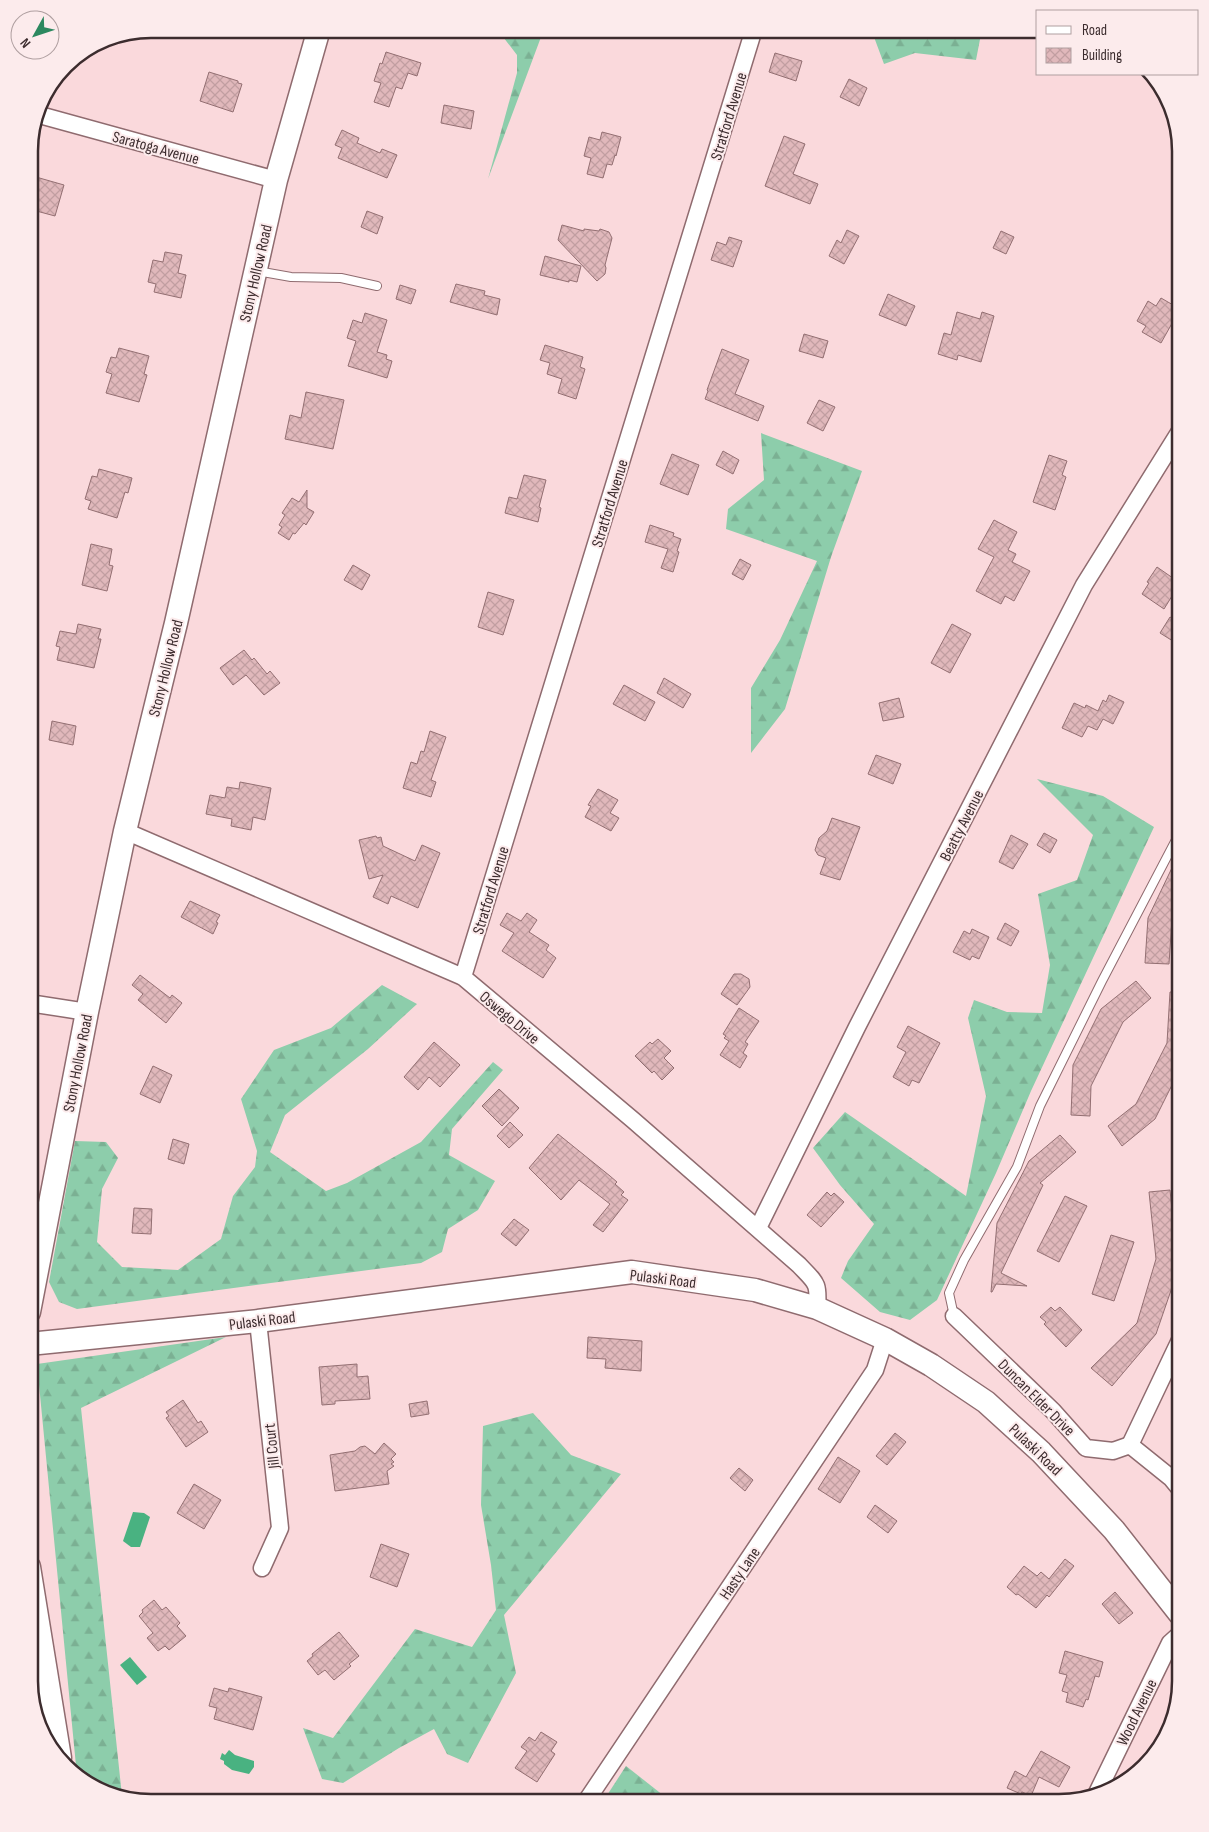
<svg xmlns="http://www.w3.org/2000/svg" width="1209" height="1832" font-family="'Sofia Sans Condensed',sans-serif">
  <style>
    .forest { fill: url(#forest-firs) }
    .water { fill: #49b281 }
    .building { fill: url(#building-cross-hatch); stroke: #936f72 }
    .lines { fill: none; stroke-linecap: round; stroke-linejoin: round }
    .lane-casing { stroke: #8f6b6f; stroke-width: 10 }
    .street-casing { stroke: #8f6b6f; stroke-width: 19 }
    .secondary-casing { stroke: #8f6b6f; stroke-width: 25 }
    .lane { stroke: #fff; stroke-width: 8 }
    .street { stroke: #fff; stroke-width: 16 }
    .secondary { stroke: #fff; stroke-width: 22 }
    .labels { text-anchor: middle; stroke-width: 4; stroke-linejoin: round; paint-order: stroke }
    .street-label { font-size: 16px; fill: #3c2c2e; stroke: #fcebec }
    .rim { fill: none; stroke: #3c2c2e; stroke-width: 2.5 }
  </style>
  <defs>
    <pattern id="forest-firs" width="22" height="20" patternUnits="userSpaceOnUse" patternTransform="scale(1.25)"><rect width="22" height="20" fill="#8dcdab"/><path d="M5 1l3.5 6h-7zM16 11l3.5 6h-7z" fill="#7bb093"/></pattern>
    <pattern id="building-cross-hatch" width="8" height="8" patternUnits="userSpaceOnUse" patternTransform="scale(1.25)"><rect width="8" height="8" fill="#e0b8bb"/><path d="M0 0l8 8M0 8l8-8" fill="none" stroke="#c19ea1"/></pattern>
  </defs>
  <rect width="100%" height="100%" fill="#fad9dc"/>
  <!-- forest -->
  <g class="forest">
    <polygon points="497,29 544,29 488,179 517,73 517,55"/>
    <polygon points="881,29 982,29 976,60 915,53 884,64 874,37"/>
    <polygon points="761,433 862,471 831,557 785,709 751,753 751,688 780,640 817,561 726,529 728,509 764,480"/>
    <polygon points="1037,779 1103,796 1154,827 1031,1091 996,1173 937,1300 910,1320 880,1312 841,1278 848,1261 874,1224 840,1185 813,1148 845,1112 966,1196 986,1096 968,1018 974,1000 1007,1012 1042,1013 1050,965 1038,894 1077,880 1093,835"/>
    <polygon points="382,985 417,1004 368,1049 285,1115 270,1152 326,1191 347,1183 421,1142 493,1062 503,1070 452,1129 449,1155 495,1181 478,1210 448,1229 442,1252 421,1263 77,1309 59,1302 49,1282 75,1141 106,1142 118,1158 102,1189 97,1242 122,1267 178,1270 221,1239 233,1196 255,1167 257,1151 241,1099 274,1050 331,1028"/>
    <polygon points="226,1337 81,1408 122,1796 83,1783 77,1776 37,1364"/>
    <polygon points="533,1413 571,1455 621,1474 504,1615 516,1673 468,1763 447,1754 434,1729 399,1748 343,1783 322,1779 303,1728 333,1738 415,1629 472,1647 496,1610 491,1565 481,1505 483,1426"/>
    <polygon points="626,1766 673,1803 602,1803"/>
  </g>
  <!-- water -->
  <g class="water">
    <polygon points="133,1512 144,1513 150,1517 140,1547 131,1547 123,1541"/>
    <polygon points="130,1657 147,1677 137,1685 120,1665"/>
    <polygon points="229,1750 235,1755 254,1761 254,1767 249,1774 232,1770 224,1764 224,1761 220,1759 222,1753 225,1755"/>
  </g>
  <!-- building -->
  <g class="building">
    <polygon points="386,52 421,63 417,76 408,73 402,89 396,87 389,107 374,102 381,83 374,81 380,63 382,64"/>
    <polygon points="775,53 802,61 796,81 769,72"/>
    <polygon points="209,72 238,81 238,83 242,84 233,112 200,101"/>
    <polygon points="849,79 867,88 859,106 840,97"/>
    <polygon points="444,105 474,111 471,129 441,123"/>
    <polygon points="342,130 359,138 357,143 380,153 382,149 397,155 387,178 338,158 342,148 335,145"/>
    <polygon points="602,132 621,137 616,156 615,155 612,165 607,164 603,178 587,174 591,158 584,156 589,137 600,140"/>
    <polygon points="784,136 805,144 793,174 818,184 810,204 765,186"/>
    <polygon points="29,175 64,185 55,216 29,209"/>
    <polygon points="367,211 383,217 377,234 361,227"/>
    <polygon points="562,225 584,231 584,229 599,231 600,229 609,232 612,238 605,265 606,268 605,274 597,281 558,240"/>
    <polygon points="847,230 859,236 844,264 829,256 837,240 841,243"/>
    <polygon points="1001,231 1014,237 1006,254 993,248"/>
    <polygon points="729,237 742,241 733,267 711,260 717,242 726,245"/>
    <polygon points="165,252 182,255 178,273 186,275 181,298 154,292 156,284 148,282 153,260 163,262"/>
    <polygon points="545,256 581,266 577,282 569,280 569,282 540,275"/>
    <polygon points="456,284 485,291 484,295 500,299 497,315 450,302"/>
    <polygon points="400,285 416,290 411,304 396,299"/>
    <polygon points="888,294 915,306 906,326 879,315"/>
    <polygon points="1161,298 1180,309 1161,343 1142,332 1146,326 1137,321 1148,301 1156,306"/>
    <polygon points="957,312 980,319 982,312 994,316 981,362 958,355 957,360 938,354 944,333 951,335"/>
    <polygon points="365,313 387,320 377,352 387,355 386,359 392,361 387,378 348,366 356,341 347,338 353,320 362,323"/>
    <polygon points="804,334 828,341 823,358 799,351"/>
    <polygon points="545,345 583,357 580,367 585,369 576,399 558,393 562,379 547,374 550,363 540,360"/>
    <polygon points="119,348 149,356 144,374 147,375 139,402 106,393 112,374 106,372 111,357 116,358"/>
    <polygon points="722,349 749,360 735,394 764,406 758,421 705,399 708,391 707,390"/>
    <polygon points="306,392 344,400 333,449 285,439 290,415 301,418"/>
    <polygon points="819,400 835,407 823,431 807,423"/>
    <polygon points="723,451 739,460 733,474 716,465"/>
    <polygon points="672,454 699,465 688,495 660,484"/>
    <polygon points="1049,455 1067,461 1062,475 1066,477 1055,510 1033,502"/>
    <polygon points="99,469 132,478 128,493 125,492 117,518 88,509 91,501 85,499 92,476 97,477"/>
    <polygon points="524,475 546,480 539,507 541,508 538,522 505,513 509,497 517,499"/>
    <polygon points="307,490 307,508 314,512 306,525 304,523 295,534 293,533 289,540 278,533 282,527 279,525 285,515 282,513 292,498 299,502"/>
    <polygon points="994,520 1017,532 1008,550 1016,554 1012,562 1030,571 1014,601 1005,596 1001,604 976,591 994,557 978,549"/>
    <polygon points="650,525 674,533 673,536 681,539 677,551 679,552 673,572 661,568 668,549 645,542"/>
    <polygon points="91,544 112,549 109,565 113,566 107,591 82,585"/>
    <polygon points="740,559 751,565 743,580 732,574"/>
    <polygon points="353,565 370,575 362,590 344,580"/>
    <polygon points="1157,567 1180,583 1164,609 1142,594 1149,583 1147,582"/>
    <polygon points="488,592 514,600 503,635 478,627"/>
    <polygon points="1170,617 1180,623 1180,636 1176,643 1160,633"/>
    <polygon points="78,624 101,629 98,639 101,639 94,668 57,660 60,647 56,646 60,631 76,634"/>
    <polygon points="952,624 971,634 950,673 931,663"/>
    <polygon points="244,650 252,660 254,658 267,674 270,671 280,683 264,695 246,675 233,685 220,668"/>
    <polygon points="664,678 691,694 683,708 657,693"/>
    <polygon points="624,685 655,702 645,721 613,704"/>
    <polygon points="1109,695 1124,702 1113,724 1103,719 1097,730 1088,726 1082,737 1062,728 1074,703 1085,708 1086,705 1098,711 1103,700 1106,702"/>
    <polygon points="899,698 904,717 883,721 879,703"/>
    <polygon points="52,721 76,726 73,745 49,740"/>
    <polygon points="430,731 446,737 431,780 436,782 431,797 403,788 411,762 417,764 421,751 424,752"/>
    <polygon points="876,755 901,764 893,784 868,774"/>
    <polygon points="240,782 271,788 265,820 253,817 251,830 231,826 232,819 206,814 210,795 225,798 227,787 239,789"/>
    <polygon points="598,789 618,800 610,813 619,818 611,831 585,817 591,806 588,805"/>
    <polygon points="832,818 860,827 840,880 820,874 826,858 818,855 815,850 819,838 827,831"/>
    <polygon points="1044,833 1057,840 1050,853 1037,845"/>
    <polygon points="1011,835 1028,844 1013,869 999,862"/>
    <polygon points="376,836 377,838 381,837 383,846 415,861 422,845 440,853 418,908 391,896 388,904 373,897 383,875 369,879 359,840"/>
    <polygon points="1180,851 1180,922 1172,918 1169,964 1145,963 1148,918"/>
    <polygon points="190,901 220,915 216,922 218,923 213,934 181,917"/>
    <polygon points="507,913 521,921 527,913 537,920 529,932 549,945 546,950 556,958 543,978 502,951 514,933 500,925"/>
    <polygon points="1005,923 1019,931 1011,946 997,939"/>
    <polygon points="972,929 989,937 979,959 972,956 970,960 953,952 964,931 970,934"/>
    <polygon points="734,974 741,974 749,979 750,987 737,1005 721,994"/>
    <polygon points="140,975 170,998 172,995 182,1003 166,1023 138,1000 143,994 132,985"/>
    <polygon points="1136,981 1151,998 1123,1022 1091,1086 1090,1116 1071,1115 1073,1065 1101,1009"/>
    <polygon points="1170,992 1180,992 1180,1069 1155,1119 1122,1146 1108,1126 1136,1104 1167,1043"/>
    <polygon points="739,1008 759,1021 745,1042 748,1044 743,1053 747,1056 740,1068 720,1055 729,1041 724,1038 726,1036 723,1034"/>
    <polygon points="908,1026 940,1043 919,1083 912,1080 909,1086 893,1077 906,1052 897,1047"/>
    <polygon points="658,1039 671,1051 664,1058 674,1068 662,1080 654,1071 652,1073 635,1056 650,1042 652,1044"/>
    <polygon points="434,1042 460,1065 440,1087 429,1077 418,1090 404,1077"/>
    <polygon points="153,1066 172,1075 160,1103 140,1094"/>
    <polygon points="499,1089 519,1108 502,1126 482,1106"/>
    <polygon points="510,1122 523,1135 509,1148 497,1136"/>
    <polygon points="558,1134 610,1176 617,1182 615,1184 624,1192 621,1195 628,1200 603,1232 593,1225 610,1204 579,1180 561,1200 529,1168"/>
    <polygon points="1060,1135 1076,1152 1040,1183 1043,1185 1001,1273 1027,1286 996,1284 992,1292 991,1292 997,1223 1029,1161"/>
    <polygon points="173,1139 189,1144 184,1164 168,1159"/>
    <polygon points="1170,1190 1178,1270 1156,1334 1112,1386 1091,1368 1137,1323 1156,1259 1149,1192"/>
    <polygon points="827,1192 831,1196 834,1193 844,1202 821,1227 807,1215"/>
    <polygon points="1065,1196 1087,1206 1059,1262 1037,1251"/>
    <polygon points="134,1208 152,1209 151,1234 132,1233"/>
    <polygon points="514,1219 529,1230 516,1246 501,1234"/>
    <polygon points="1111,1235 1134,1242 1114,1301 1092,1294"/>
    <polygon points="1051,1307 1055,1311 1060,1307 1082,1330 1066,1347 1044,1324 1046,1322 1040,1317"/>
    <polygon points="588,1337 642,1341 641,1371 605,1368 606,1359 587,1358"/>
    <polygon points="357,1364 357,1377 368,1376 370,1399 335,1401 335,1404 322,1405 319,1367"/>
    <polygon points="183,1400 198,1423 201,1421 208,1432 186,1447 166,1418 169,1416 166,1412"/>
    <polygon points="427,1401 429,1414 411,1417 409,1404"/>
    <polygon points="895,1433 906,1442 887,1465 876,1456"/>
    <polygon points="384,1443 396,1454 391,1459 394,1462 391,1464 394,1466 387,1471 389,1484 335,1491 330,1455 355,1451 360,1447 365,1446 375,1454"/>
    <polygon points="838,1457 860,1471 840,1503 818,1489"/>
    <polygon points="739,1468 753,1480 745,1491 730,1478"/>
    <polygon points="194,1484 221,1500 204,1529 177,1513"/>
    <polygon points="875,1505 897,1521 888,1533 867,1517"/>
    <polygon points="381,1544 409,1554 397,1587 370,1577"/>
    <polygon points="1065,1559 1074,1566 1049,1597 1047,1595 1036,1608 1018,1594 1016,1595 1007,1587 1024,1566 1037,1576 1041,1572 1049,1579"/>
    <polygon points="1115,1592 1133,1613 1119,1624 1102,1604"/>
    <polygon points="154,1600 162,1610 166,1607 180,1623 177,1626 186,1636 169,1650 165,1646 158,1651 147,1638 153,1633 139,1616 143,1612 142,1610"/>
    <polygon points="339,1632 359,1656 349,1664 351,1666 334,1680 325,1670 318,1675 307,1661 313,1656 312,1654"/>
    <polygon points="1065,1651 1103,1662 1099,1677 1095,1676 1088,1700 1086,1699 1083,1707 1066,1702 1068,1693 1062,1691 1067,1675 1059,1673"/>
    <polygon points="214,1688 228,1692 229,1688 262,1697 253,1730 214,1719 217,1708 209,1706"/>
    <polygon points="541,1732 557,1742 551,1751 555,1754 537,1782 515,1768 527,1751 521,1747 529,1737 535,1741"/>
    <polygon points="1041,1751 1070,1767 1059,1787 1039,1777 1031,1796 1022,1792 1021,1794 1007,1788 1015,1771 1026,1777"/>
  </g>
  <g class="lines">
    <!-- lane casing -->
    <g class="lane-casing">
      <g id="lane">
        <polyline points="257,271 291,277 341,278 377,286"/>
        <polyline points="954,1316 949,1293 964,1260 1017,1167 1040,1106 1102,981 1180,832"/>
      </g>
    </g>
    <!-- street casing -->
    <g class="street-casing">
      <g id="street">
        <polyline points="36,114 276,180"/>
        <path d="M125 831 463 977 633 1120 799 1265C816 1283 819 1282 817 1308"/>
        <polyline points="463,977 754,29"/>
        <polyline points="29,1003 87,1012"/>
        <polyline points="758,1228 857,1027 1084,585 1180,431"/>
        <polyline points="954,1316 1053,1411 1086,1448 1113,1451 1130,1445 1171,1478 1180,1489"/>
        <polyline points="258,1321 280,1528 262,1568"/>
        <polyline points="1130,1445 1180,1340"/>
        <polyline points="1097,1793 1170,1643 1180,1634"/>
        <polyline points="585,1803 875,1370 885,1339"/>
      </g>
    </g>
    <!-- secondary casing -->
    <g class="secondary-casing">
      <g id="secondary">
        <polyline points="29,1312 87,1012 125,831 176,623 276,180 319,29"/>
        <polyline points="29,1344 258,1321 632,1272 755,1290 817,1308 885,1339 931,1365 986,1402 1041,1452 1114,1530 1180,1614"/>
        <polyline points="29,1567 60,1758"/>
      </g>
    </g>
    <!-- lane -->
    <use href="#lane" class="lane"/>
    <!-- street -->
    <use href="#street" class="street"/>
    <!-- secondary -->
    <use href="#secondary" class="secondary"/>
  </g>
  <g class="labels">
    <!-- street labels -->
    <g class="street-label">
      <text transform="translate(728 116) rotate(-73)" y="6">Stratford Avenue</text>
      <text transform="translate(156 147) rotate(15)" y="6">Saratoga Avenue</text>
      <text transform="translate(255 273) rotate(-77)" y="6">Stony Hollow Road</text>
      <text transform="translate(609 503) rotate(-73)" y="6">Stratford Avenue</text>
      <text transform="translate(165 668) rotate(-76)" y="6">Stony Hollow Road</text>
      <text transform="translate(961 825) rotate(-63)" y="6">Beatty Avenue</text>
      <text transform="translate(490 890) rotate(-73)" y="6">Stratford Avenue</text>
      <text transform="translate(510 1017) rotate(40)" y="6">Oswego Drive</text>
      <text transform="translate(77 1063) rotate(-79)" y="6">Stony Hollow Road</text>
      <text transform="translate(663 1278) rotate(7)" y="6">Pulaski Road</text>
      <text transform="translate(262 1320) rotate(-7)" y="6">Pulaski Road</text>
      <text transform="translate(1037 1397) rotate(45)" y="6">Duncan Elder Drive</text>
      <text transform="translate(271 1446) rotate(-96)" y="6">Jill Court</text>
      <text transform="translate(1036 1449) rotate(44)" y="6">Pulaski Road</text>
      <text transform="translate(739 1573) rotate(-56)" y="6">Hasty Lane</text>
      <text transform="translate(1136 1712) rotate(-64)" y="6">Wood Avenue</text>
    </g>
  </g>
  <!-- crop -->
  <path d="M0 0H1209V1832H0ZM151 38H1059A113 113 0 0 1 1172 151V1681A113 113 0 0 1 1059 1794H151A113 113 0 0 1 38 1681V151A113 113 0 0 1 151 38Z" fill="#fcebec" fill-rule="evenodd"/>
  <path class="rim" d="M151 38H1059A113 113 0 0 1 1172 151V1681A113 113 0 0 1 1059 1794H151A113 113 0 0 1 38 1681V151A113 113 0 0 1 151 38Z"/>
  <!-- legend -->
  <rect x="1036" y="10" width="162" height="65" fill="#fcebec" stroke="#af9fa0"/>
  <rect x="1046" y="26" width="25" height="8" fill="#ffffff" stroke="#af9fa0"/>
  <text x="1082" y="35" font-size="15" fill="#3c2c2e">Road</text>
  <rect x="1046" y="48" width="25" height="15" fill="url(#building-cross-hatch)" stroke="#af9fa0"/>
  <text x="1082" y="60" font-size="15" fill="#3c2c2e">Building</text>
  <!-- north arrow -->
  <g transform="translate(35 35) rotate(230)"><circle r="24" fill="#fcebec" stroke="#af9fa0"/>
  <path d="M0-4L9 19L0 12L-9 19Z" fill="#2c885f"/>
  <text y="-8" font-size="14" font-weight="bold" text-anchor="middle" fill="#3c2c2e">N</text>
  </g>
</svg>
